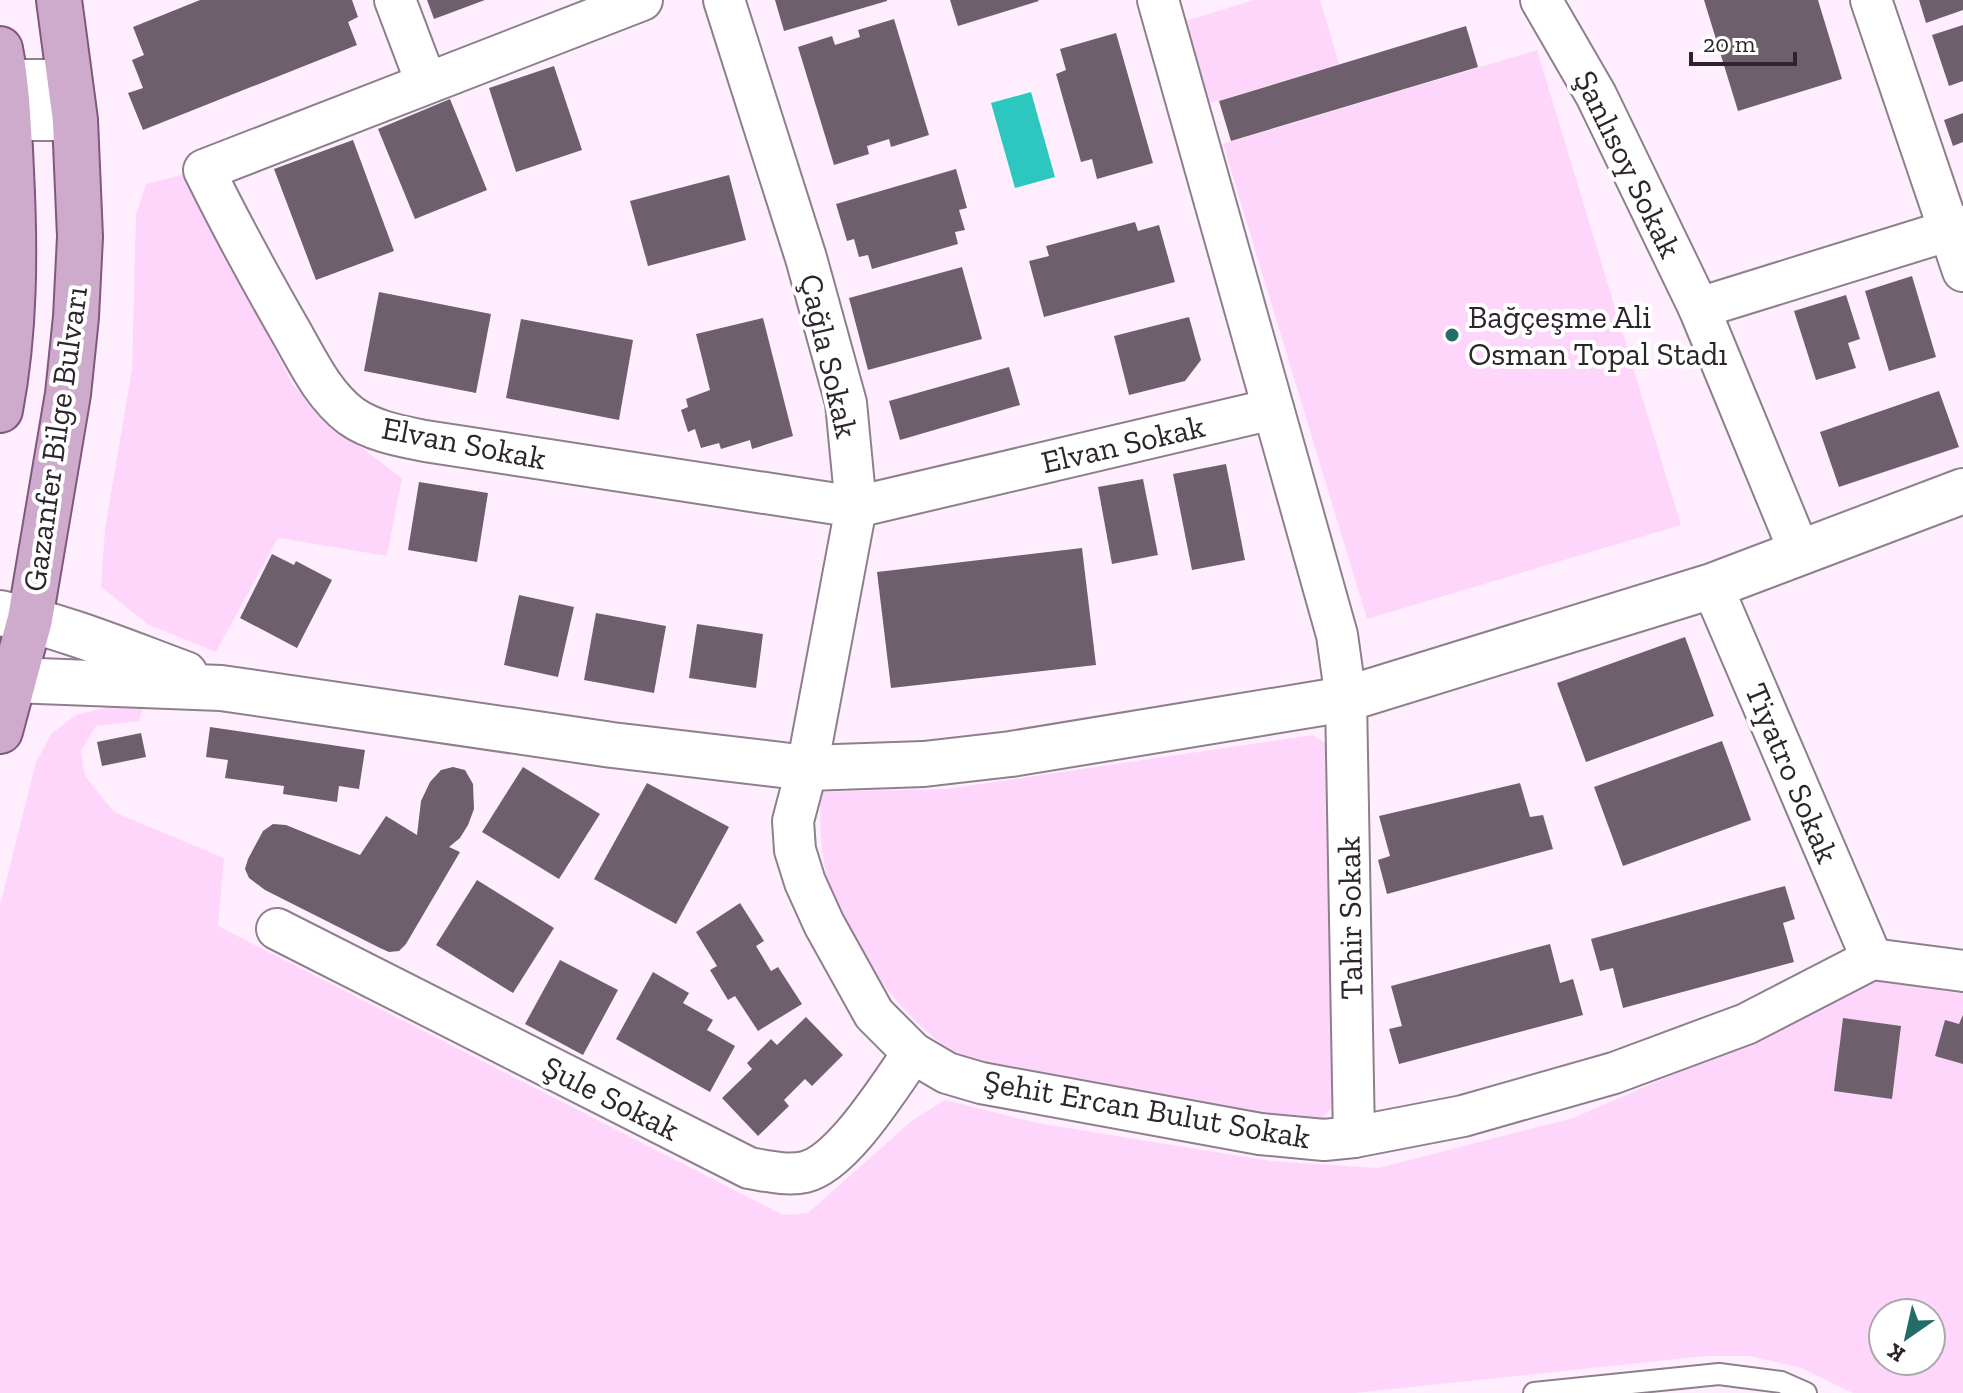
<svg xmlns="http://www.w3.org/2000/svg" width="1963" height="1393" font-family="'Zilla Slab',serif">
  <style>
    .green { fill: #fed6fb; fill-rule: evenodd }
    .water { fill: #2cc7bf }
    .building { fill: #6d606c }
    .lines { fill: none; stroke-linecap: round; stroke-linejoin: round }
    .lane-casing { stroke: #8d7f8c; stroke-width: 24 }
    .street-casing { stroke: #8d7f8c; stroke-width: 44 }
    .secondary-casing { stroke: #8d7f8c; stroke-width: 48 }
    .primary-casing { stroke: #80587e; stroke-width: 48 }
    .lane { stroke: #fff; stroke-width: 20 }
    .street { stroke: #fff; stroke-width: 40 }
    .secondary { stroke: #fff; stroke-width: 44 }
    .primary { stroke: #ceabcc; stroke-width: 44 }
    .poi-dot { fill: #236d69; stroke: #fff; stroke-width: 3 }
    .labels { text-anchor: middle; stroke-width: 8; stroke-linejoin: round; paint-order: stroke }
    .street-label { font-size: 32px; fill: #2c262c; stroke: #fff }
    .poi-label { font-size: 32px; fill: #2c262c; stroke: #fff; text-anchor: start }
  </style>
  <rect width="100%" height="100%" fill="#ffeffe"/>
  <!-- green -->
  <g class="green">
    <polygon points="1254,0 1320,0 1339,64 1207,104 1182,22"/>
    <polygon points="1537,50 1681,525 1367,619 1223,144"/>
    <polygon points="189,173 292,384 335,428 402,478 387,556 278,538 216,652 149,625 101,587 105,529 132,369 136,214 146,184"/>
    <path d="M112 706 143 708 139 721 96 726 81 751 85 776 114 812 224 858 218 926 783 1215 808 1213 914 1119 945 1100 1037 1123 1271 1161 1378 1168 1573 1118 1775 1030 1870 976 1948 992 1963 993V1393H1853L1801 1368 1750 1356H1705L1355 1393H0V905L36 762 52 733 76 715ZM1883 1313H1931V1361H1883Z"/>
    <path d="M1313 735 1327 744 1332 1107 1322 1119 1295 1122 986 1069C970 1060 952 1052 938 1041 898 1010 852 948 834 900 821 866 819 827 821 792L946 789Z"/>
  </g>
  <!-- water -->
  <polygon class="water" points="1031,92 1055,177 1015,188 991,103"/>
  <!-- building -->
  <g class="building">
    <polygon points="200,0 352,0 358,17 348,22 357,45 143,130 128,93 143,88 132,60 144,55 133,27"/>
    <polygon points="427,0 485,0 434,19"/>
    <polygon points="775,0 887,0 887,1 784,31"/>
    <polygon points="950,0 1038,0 1039,1 958,26"/>
    <polygon points="1704,0 1818,0 1842,79 1738,111"/>
    <polygon points="1919,0 1963,0 1963,10 1926,23"/>
    <polygon points="894,19 929,135 891,147 889,139 867,146 869,154 834,165 798,47 832,36 835,45 860,37 858,30"/>
    <polygon points="1963,25 1963,81 1949,86 1932,35"/>
    <polygon points="1466,26 1478,67 1231,141 1219,101"/>
    <polygon points="1116,33 1153,163 1097,179 1092,159 1081,162 1056,74 1066,70 1060,49"/>
    <polygon points="554,66 582,150 516,172 489,88"/>
    <polygon points="450,99 487,190 415,219 378,129"/>
    <polygon points="1963,113 1963,142 1953,146 1944,120"/>
    <polygon points="353,140 394,251 316,280 274,169"/>
    <polygon points="956,169 967,208 959,210 965,230 955,232 958,244 872,269 868,255 859,257 854,239 847,241 836,204"/>
    <polygon points="729,175 746,240 648,266 630,201"/>
    <polygon points="1135,222 1138,231 1159,225 1175,282 1044,317 1029,261 1049,256 1046,246"/>
    <polygon points="962,267 982,339 868,370 849,298"/>
    <polygon points="1912,276 1936,357 1889,371 1865,291"/>
    <polygon points="379,292 491,314 476,393 364,371"/>
    <polygon points="1846,295 1860,339 1848,343 1856,368 1816,380 1794,311"/>
    <polygon points="1189,317 1201,360 1185,381 1129,395 1114,336"/>
    <polygon points="763,318 793,436 752,449 750,440 721,449 719,443 701,448 695,429 688,432 681,410 688,407 686,399 710,390 696,334"/>
    <polygon points="521,319 633,340 619,420 506,398"/>
    <polygon points="1009,367 1020,405 900,440 889,401"/>
    <polygon points="1939,391 1959,447 1839,487 1820,432"/>
    <polygon points="1226,464 1245,560 1192,570 1173,474"/>
    <polygon points="1143,479 1158,555 1112,564 1098,487"/>
    <polygon points="419,482 488,493 477,562 408,550"/>
    <polygon points="1082,548 1096,665 891,688 877,572"/>
    <polygon points="272,554 294,565 296,561 332,580 297,648 240,618"/>
    <polygon points="519,595 574,607 558,677 504,665"/>
    <polygon points="596,613 666,626 654,693 584,680"/>
    <polygon points="697,624 763,634 756,688 689,678"/>
    <polygon points="1685,637 1714,716 1586,762 1557,683"/>
    <polygon points="210,727 365,750 359,789 339,786 337,802 283,794 284,786 225,778 228,760 206,757"/>
    <polygon points="141,733 146,757 102,766 97,742"/>
    <polygon points="1722,741 1751,820 1623,866 1594,787"/>
    <polygon points="453,767 465,770 473,784 474,809 468,825 460,838 449,847 460,852 406,944 399,951 389,952 380,948 265,890 249,878 245,869 248,859 263,831 273,824 286,825 360,855 386,816 417,835 421,801 430,782 441,770"/>
    <polygon points="523,767 600,814 559,879 482,832"/>
    <polygon points="647,783 729,827 676,924 594,879"/>
    <polygon points="1520,783 1530,817 1543,815 1553,849 1387,894 1378,860 1390,856 1379,816"/>
    <polygon points="477,880 554,928 513,993 436,945"/>
    <polygon points="1785,886 1795,919 1783,923 1794,962 1623,1008 1613,968 1600,971 1591,939"/>
    <polygon points="740,903 764,941 756,946 771,971 778,967 802,1004 758,1031 735,996 728,1000 710,970 717,966 696,932"/>
    <polygon points="1550,944 1560,983 1573,979 1583,1015 1399,1064 1389,1029 1402,1026 1391,986"/>
    <polygon points="560,960 618,990 583,1055 525,1024"/>
    <polygon points="653,972 689,993 683,1003 713,1020 707,1030 735,1046 710,1092 616,1039"/>
    <polygon points="1963,1015 1963,1064 1935,1056 1945,1020 1959,1024"/>
    <polygon points="806,1017 843,1055 812,1086 805,1079 784,1100 789,1106 758,1136 722,1098 752,1069 747,1063 771,1039 777,1045"/>
    <polygon points="1843,1018 1901,1026 1892,1099 1834,1091"/>
  </g>
  <g class="lines">
    <!-- lane casing -->
    <g class="lane-casing">
      <polyline id="lane" points="1534,1393 1719,1374 1781,1382 1806,1393"/>
    </g>
    <!-- street casing -->
    <g class="street-casing">
      <g id="street">
        <polyline points="395,0 426,82"/>
        <path d="M642 0 204 170C231 225 260 278 291 332 307 360 323 395 351 416 372 431 400 436 425 441L856 507 1273 409"/>
        <polyline points="724,0 806,258 846,403 856,507 807,768 793,821 795,850 805,882 824,924 874,1014 913,1053 947,1073 981,1083 1260,1134 1324,1140 1354,1137 1463,1116 1614,1073 1746,1024 1872,959 1963,971"/>
        <polyline points="1158,0 1337,635 1346,699 1354,1137"/>
        <polyline points="1541,0 1596,95 1699,308 1800,553"/>
        <polyline points="1871,0 1963,271"/>
        <polyline points="0,80 68,80"/>
        <polyline points="0,120 75,120"/>
        <polyline points="1699,308 1963,226"/>
        <polyline points="1712,586 1872,959"/>
        <path d="M277 929 749 1168C767 1171 787 1176 805 1172 843 1163 890 1085 913 1053"/>
      </g>
    </g>
    <!-- secondary casing -->
    <g class="secondary-casing">
      <g id="secondary">
        <path d="M0 613C64 626 125 652 185 674"/>
        <polyline points="0,677 13,680 221,688 612,745 807,768 924,764 1011,754 1346,699 1712,586 1963,491"/>
      </g>
    </g>
    <!-- primary casing -->
    <g class="primary-casing">
      <g id="primary">
        <path d="M0 49C8 89 9 130 11 171 15 251 15 331 0 410"/>
        <polyline points="0,731 30,619 68,394 76,317 80,237 75,120 59,0"/>
      </g>
    </g>
    <!-- lane -->
    <use href="#lane" class="lane"/>
    <!-- street -->
    <use href="#street" class="street"/>
    <!-- secondary -->
    <use href="#secondary" class="secondary"/>
    <!-- primary -->
    <use href="#primary" class="primary"/>
  </g>
  <!-- markers -->
  <circle class="poi-dot" cx="1452" cy="335" r="8"/>
  <g class="labels">
    <!-- street labels -->
    <g class="street-label">
      <text transform="translate(1628 164) rotate(64)" y="11">Şanlısoy Sokak</text>
      <text transform="translate(829 356) rotate(77)" y="11">Çağla Sokak</text>
      <text transform="translate(55 439) rotate(-82)" y="11">Gazanfer Bilge Bulvarı</text>
      <text transform="translate(464 443) rotate(11)" y="11">Elvan Sokak</text>
      <text transform="translate(1123 444) rotate(-13)" y="11">Elvan Sokak</text>
      <text transform="translate(1792 773) rotate(67)" y="11">Tiyatro Sokak</text>
      <text transform="translate(1350 918) rotate(-91)" y="11">Tahir Sokak</text>
      <text transform="translate(611 1098) rotate(27)" y="11">Şule Sokak</text>
      <text transform="translate(1147 1109) rotate(10)" y="11">Şehit Ercan Bulut Sokak</text>
    </g>
    <!-- poi labels -->
    <g class="poi-label">
      <text x="1468" y="328">Bağçeşme Ali<tspan x="1468" dy="37">Osman Topal Stadı</tspan></text>
    </g>
  </g>
  <!-- north arrow -->
  <g transform="translate(1907 1337) rotate(214)"><circle r="38" fill="#ffffff" stroke="#aba8ab" stroke-width="2"/>
  <path d="M0-6L14 30L0 20L-14 30Z" fill="#236d69"/>
  <text y="-12" font-size="22" font-weight="bold" text-anchor="middle" fill="#2c262c">K</text>
  </g>
  <!-- scale -->
  <path d="M1691 52v12h104v-12" fill="none" stroke="#2c262c" stroke-width="4"/>
  <text x="1703" y="52" font-size="24" fill="#2c262c" stroke="#ffffff" stroke-width="6" paint-order="stroke">20 m</text>
</svg>
